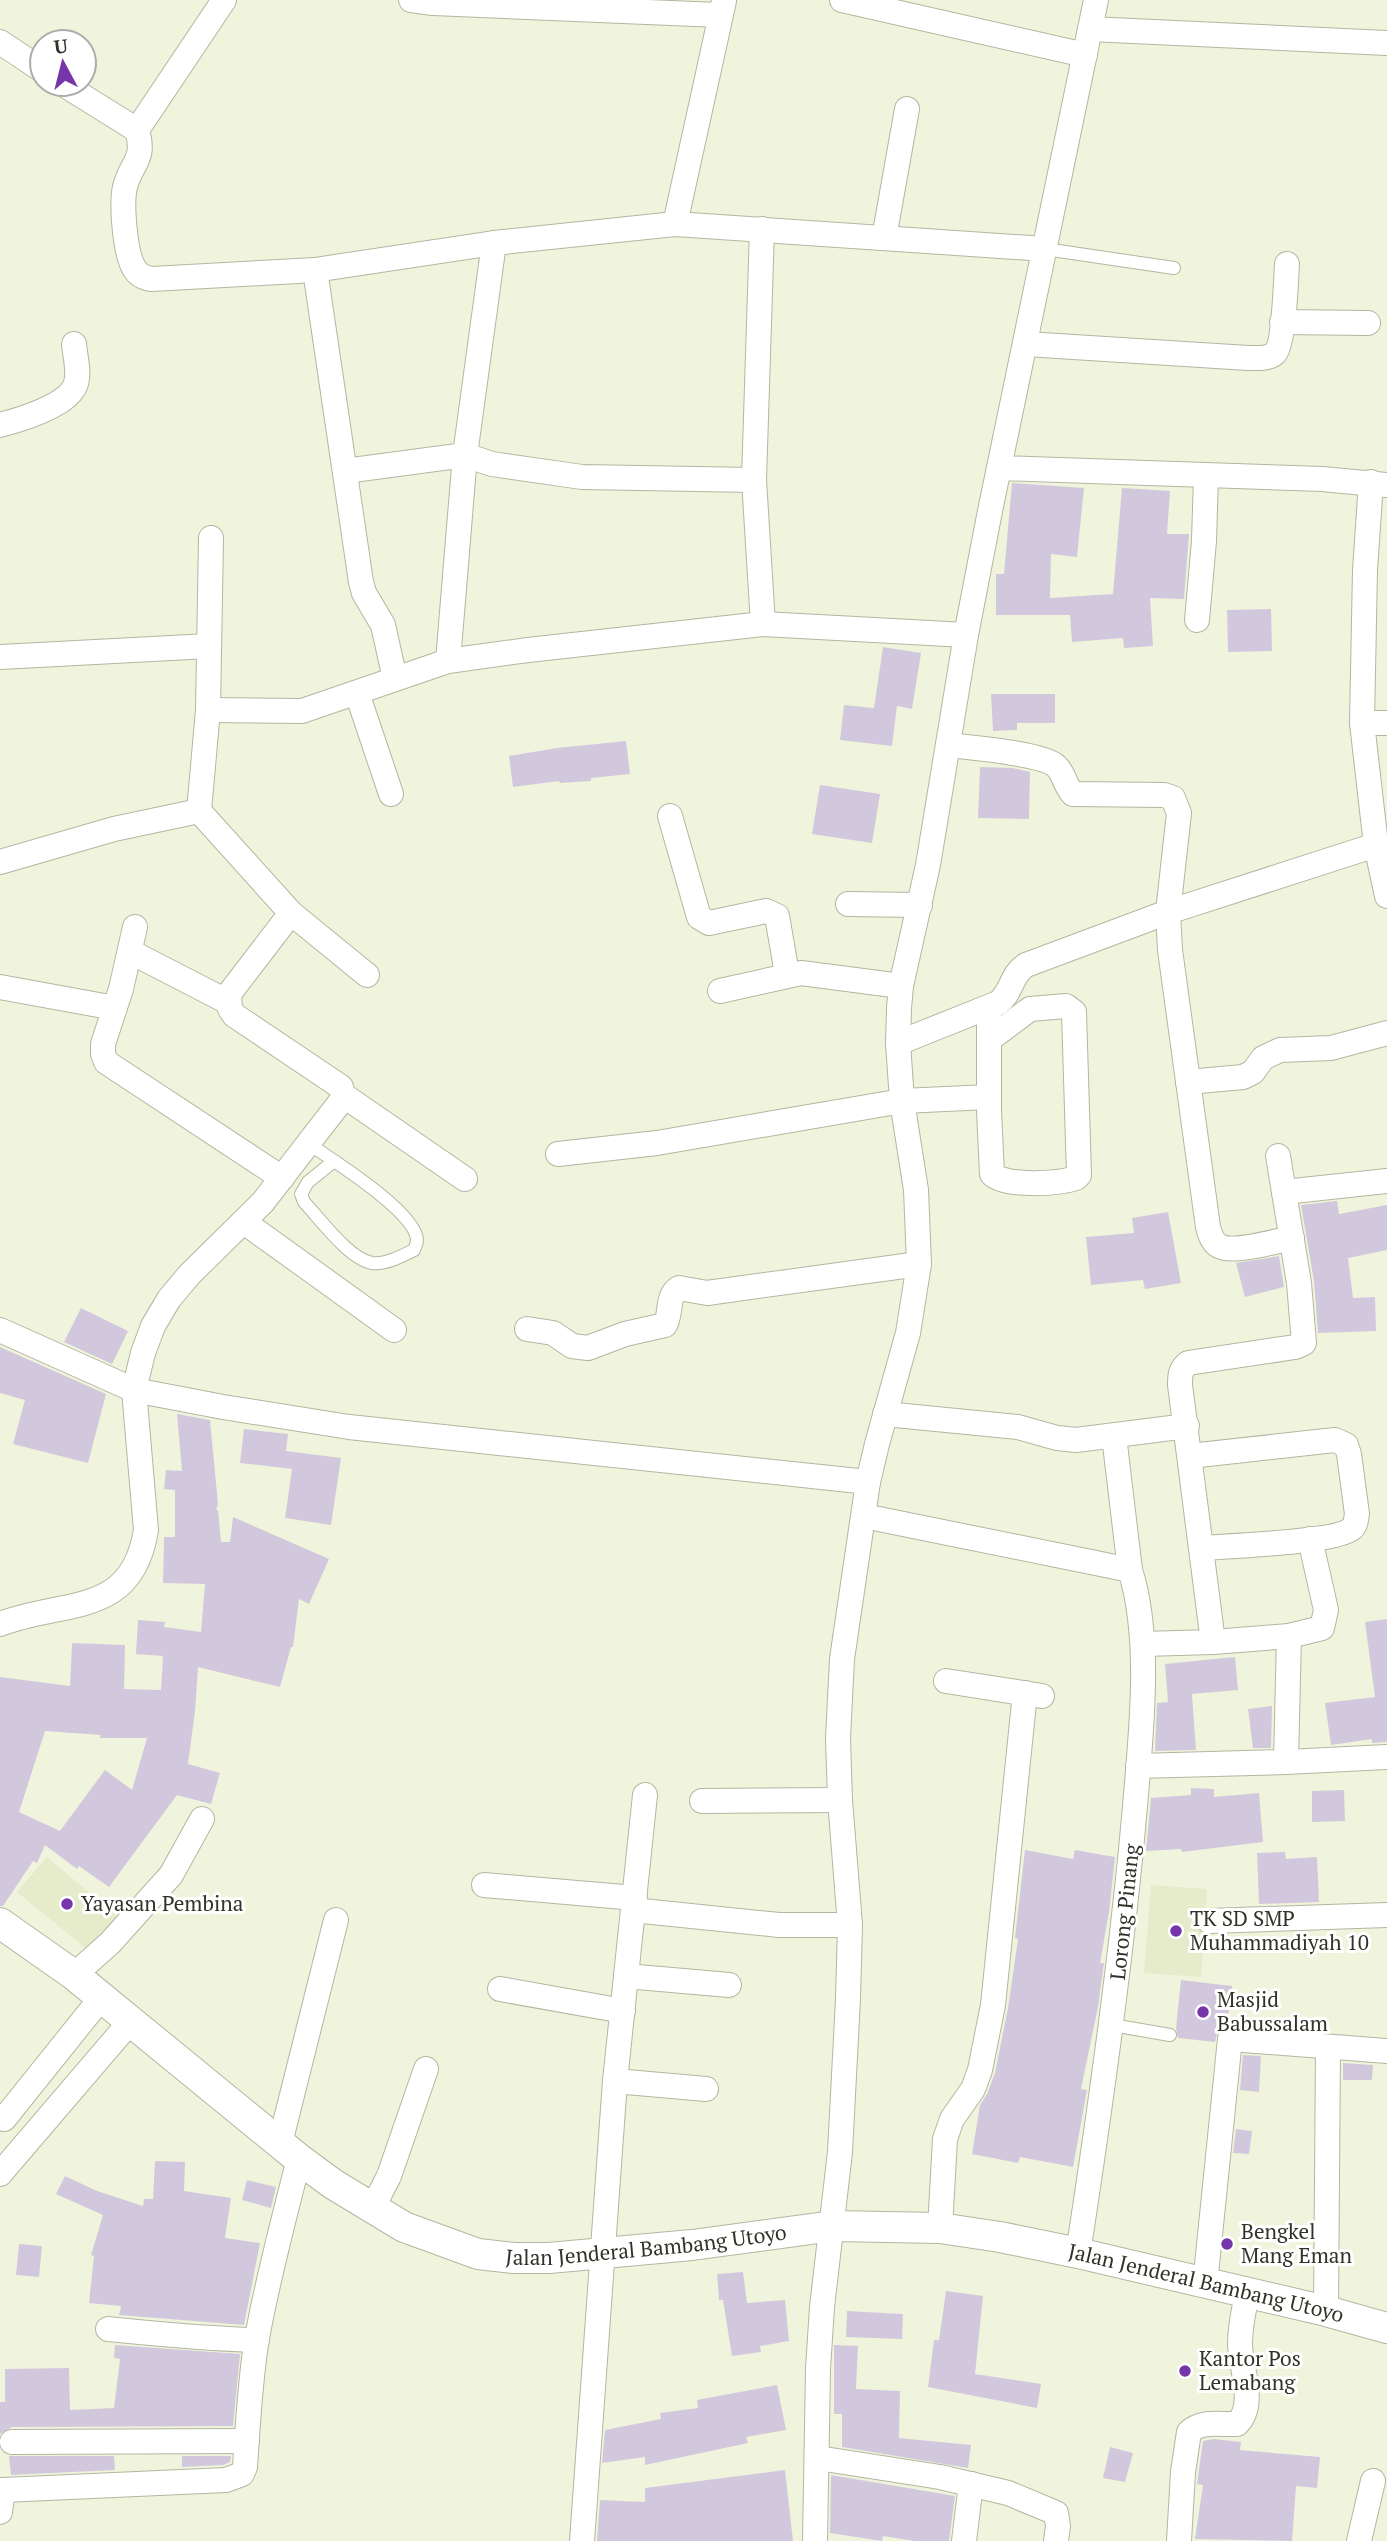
<svg xmlns="http://www.w3.org/2000/svg" width="1387" height="2541" font-family="'PT Serif',serif">
  <style>
    .built { fill: #e5ebcb }
    .building { fill: #d2c8de; fill-rule: evenodd }
    .lines { fill: none; stroke-linecap: round; stroke-linejoin: round }
    .service-casing { stroke: #b3b7a0; stroke-width: 14 }
    .minor-casing { stroke: #b3b7a0; stroke-width: 26 }
    .tertiary-casing { stroke: #b3b7a0; stroke-width: 32 }
    .service { stroke: #fff; stroke-width: 12 }
    .minor { stroke: #fff; stroke-width: 24 }
    .tertiary { stroke: #fff; stroke-width: 30 }
    .poi-dot { fill: #7635a9; stroke: #fff; stroke-width: 2.5 }
    .labels { text-anchor: middle; stroke-width: 6; stroke-linejoin: round; paint-order: stroke }
    .poi-label { font-size: 21px; fill: #313329; stroke: #fff; text-anchor: start }
    .street-label { font-size: 21px; fill: #313329; stroke: #fff }
  </style>
  <rect width="100%" height="100%" fill="#f0f4dc"/>
  <!-- built -->
  <g class="built">
    <polygon points="47,1857 117,1916 88,1950 17,1892"/>
    <polygon points="1151,1885 1207,1889 1201,1977 1144,1973"/>
  </g>
  <!-- building -->
  <g class="building">
    <polygon points="1012,483 1084,488 1077,557 1051,554 1050,598 1113,594 1122,488 1170,491 1167,534 1189,534 1184,599 1150,598 1153,646 1124,648 1123,638 1072,642 1070,615 996,615 996,574 1004,574"/>
    <polygon points="1271,609 1272,651 1228,652 1227,610"/>
    <polygon points="883,647 921,653 912,709 897,706 892,746 840,740 844,705 874,708"/>
    <polygon points="991,694 1055,694 1055,723 1017,723 1017,730 993,731"/>
    <polygon points="626,741 630,774 591,778 591,781 560,783 559,781 513,787 509,756 557,748"/>
    <polygon points="980,767 1013,768 1030,772 1029,819 978,818"/>
    <polygon points="820,785 880,794 872,843 812,834"/>
    <polygon points="1337,1201 1339,1214 1387,1205 1387,1250 1348,1258 1353,1298 1375,1297 1376,1331 1318,1333 1314,1281 1301,1205"/>
    <polygon points="1168,1212 1181,1283 1145,1289 1143,1280 1091,1285 1086,1237 1134,1233 1132,1218"/>
    <polygon points="1279,1256 1284,1287 1245,1297 1236,1263"/>
    <polygon points="81,1308 128,1331 112,1364 64,1342"/>
    <polygon points="0,1347 106,1394 88,1463 13,1444 25,1400 0,1393"/>
    <path d="M177 1414 210 1420 218 1504 216 1510H218L221 1542H230L233 1517 329 1559 309 1604 299 1599 293 1647H291L280 1687 198 1667 195 1711 188 1764 220 1773 211 1804 177 1795 109 1887 79 1866 77 1869 45 1845 37 1863 33 1861 3 1906H0V1677L70 1686 72 1643 125 1645 124 1689 161 1690 163 1656 136 1654 138 1620 165 1622 164 1627 201 1632 205 1584 163 1583 164 1537H175V1490L164 1489 166 1470 182 1471ZM45 1731 101 1735 100 1738H147L132 1790 105 1770 60 1831 19 1812Z"/>
    <polygon points="244,1429 288,1434 286,1451 341,1458 331,1525 285,1518 292,1469 240,1463"/>
    <polygon points="1387,1619 1387,1742 1372,1743 1372,1739 1331,1745 1325,1703 1375,1697 1365,1622"/>
    <polygon points="1235,1657 1238,1690 1192,1694 1196,1750 1155,1751 1157,1703 1168,1702 1165,1664"/>
    <polygon points="1272,1706 1271,1748 1253,1748 1248,1709"/>
    <polygon points="1191,1788 1214,1789 1214,1797 1259,1793 1263,1842 1182,1852 1181,1849 1146,1851 1151,1798 1191,1795"/>
    <polygon points="1344,1790 1345,1821 1312,1822 1312,1791"/>
    <polygon points="1025,1850 1073,1859 1075,1850 1115,1857 1109,1912 1100,1963 1104,1963 1098,2007 1081,2089 1087,2090 1073,2167 1020,2157 1018,2163 972,2154 980,2105 987,2094 995,2073 1008,2008 1018,1939 1015,1938"/>
    <polygon points="1285,1852 1286,1859 1317,1857 1319,1902 1259,1904 1257,1853"/>
    <polygon points="1181,1980 1232,1986 1227,2025 1218,2030 1215,2042 1178,2038 1176,2028"/>
    <polygon points="1243,2055 1261,2056 1259,2092 1240,2090"/>
    <polygon points="1343,2063 1373,2065 1372,2080 1343,2080"/>
    <polygon points="1236,2129 1252,2131 1249,2154 1233,2153"/>
    <polygon points="155,2161 185,2162 184,2191 231,2198 225,2238 260,2243 244,2325 119,2315 121,2306 89,2303 94,2256 91,2255 103,2215 56,2194 65,2176 97,2191 143,2206 144,2199 153,2199"/>
    <polygon points="247,2180 276,2187 271,2208 242,2200"/>
    <polygon points="19,2244 42,2246 39,2277 16,2275"/>
    <polygon points="743,2272 747,2303 785,2300 789,2341 760,2346 761,2352 732,2356 723,2300 719,2300 717,2274"/>
    <polygon points="946,2291 983,2296 975,2374 1041,2384 1037,2408 928,2387 934,2340 939,2340"/>
    <polygon points="847,2311 903,2314 902,2339 846,2337"/>
    <polygon points="115,2345 240,2354 233,2426 12,2427 0,2434 0,2402 5,2402 5,2369 69,2368 70,2410 114,2408 120,2359 114,2358"/>
    <polygon points="834,2345 858,2346 856,2389 900,2391 899,2438 971,2445 968,2468 842,2447 842,2414 834,2414"/>
    <polygon points="777,2385 786,2430 746,2437 748,2443 645,2465 645,2457 602,2463 605,2430 661,2419 660,2413 698,2408 697,2400"/>
    <polygon points="1214,2439 1241,2442 1240,2450 1320,2457 1317,2488 1296,2486 1292,2541 1195,2539 1203,2485 1197,2484 1203,2441"/>
    <polygon points="1110,2447 1133,2453 1125,2482 1103,2478"/>
    <polygon points="9,2456 114,2456 115,2470 11,2475"/>
    <polygon points="182,2456 231,2456 230,2462 223,2465 182,2467"/>
    <polygon points="785,2470 793,2541 597,2541 600,2500 645,2502 645,2488"/>
    <polygon points="831,2475 955,2496 949,2541 915,2541 883,2536 882,2541 830,2533"/>
  </g>
  <g class="lines">
    <!-- service casing -->
    <g class="service-casing">
      <g id="service">
        <polyline points="1045,249 1174,268"/>
        <path d="M309 1144C332 1160 416 1212 417 1240 417 1244 415 1247 414 1250 402 1256 385 1265 372 1263 349 1259 321 1220 304 1202L301 1194 308 1182 334 1161"/>
        <polyline points="1112,2025 1170,2035"/>
      </g>
    </g>
    <!-- minor casing -->
    <g class="minor-casing">
      <g id="minor">
        <polyline points="411,0 433,3 719,15"/>
        <polyline points="842,0 1085,55"/>
        <polyline points="1090,29 1387,43"/>
        <polyline points="0,42 42,70"/>
        <path d="M63 84 137 130C146 161 131 162 125 187 121 204 125 253 134 268 138 275 144 278 152 279L315 270 494 243 675 224 1045 249"/>
        <polyline points="137,130 224,0"/>
        <polyline points="675,224 724,1"/>
        <polyline points="884,238 907,109"/>
        <polyline points="315,270 361,582 364,593 383,625 395,679"/>
        <polyline points="1282,322 1368,323"/>
        <path d="M1026 344 1248 358C1257 358 1269 359 1275 353 1284 344 1286 280 1287 264"/>
        <path d="M0 425C19 420 63 407 74 388 81 376 75 357 74 344"/>
        <polyline points="999,468 1322,479 1386,485"/>
        <polyline points="345,471 465,455 492,464 582,477 754,480 763,624"/>
        <polyline points="754,480 762,229"/>
        <polyline points="1371,482 1365,570 1362,723 1376,845 1387,896"/>
        <polyline points="1197,620 1204,541 1206,476"/>
        <polyline points="0,657 209,646"/>
        <polyline points="448,661 465,455 494,243"/>
        <polyline points="357,693 391,794"/>
        <polyline points="208,710 302,711 448,661 528,650 763,624 966,635"/>
        <polyline points="1362,723 1387,723"/>
        <path d="M948 745C968 747 1045 754 1056 766 1064 773 1065 786 1073 794L1164 795 1173 798 1179 813 1168 912 1170 950 1208 1227C1210 1234 1212 1242 1219 1246 1234 1254 1275 1241 1292 1238"/>
        <polyline points="199,811 291,913 367,975"/>
        <polyline points="670,816 699,917 709,923 766,911 777,916 787,974"/>
        <polyline points="0,862 114,829 199,811 208,710 211,538"/>
        <polyline points="848,904 920,905"/>
        <polyline points="135,927 121,989 103,1044 103,1054 106,1062 282,1178"/>
        <polyline points="131,952 228,1002"/>
        <polyline points="0,987 115,1008"/>
        <polyline points="720,991 801,973 901,986"/>
        <path d="M989 1017V1111L992 1174C1005 1187 1058 1184 1076 1178L1079 1175 1074 1012 1066 1006 1030 1009 990 1039"/>
        <path d="M898 1043 998 1003C1012 993 1011 974 1026 965L1168 912 1376 845"/>
        <polyline points="1188,1082 1243,1077 1253,1072 1263,1058 1280,1050 1331,1048 1387,1033"/>
        <polyline points="343,1095 465,1179"/>
        <polyline points="558,1154 657,1143 902,1101 989,1097"/>
        <polyline points="1284,1192 1387,1181"/>
        <polyline points="244,1222 394,1330"/>
        <path d="M527 1329 553 1333 572 1346 588 1348 625 1334 665 1325C672 1313 666 1296 679 1288L707 1293 919 1264"/>
        <polyline points="0,1330 134,1390 223,1407 349,1427 868,1482"/>
        <polyline points="885,1414 1018,1427 1057,1438 1076,1440 1187,1426"/>
        <polyline points="1114,1436 1130,1570"/>
        <path d="M1190 1456 1335 1440 1346 1445 1349 1454 1357 1514C1356 1519 1356 1526 1351 1529 1337 1542 1228 1546 1203 1548"/>
        <path d="M864 1516 1130 1570C1152 1638 1141 1734 1135 1806 1122 1956 1101 2104 1078 2253"/>
        <path d="M0 1624C65 1599 132 1618 146 1530L134 1390 143 1353 153 1326 169 1299 189 1275 263 1202 341 1101 343 1095 341 1087 234 1015 230 1009 229 994 291 913"/>
        <polyline points="1213,1642 1289,1636 1322,1628 1326,1610 1310,1539"/>
        <path d="M1143 1644 1213 1642 1180 1385C1180 1375 1180 1370 1188 1363L1295 1347 1304 1343 1299 1283 1278 1156"/>
        <polyline points="946,1681 1042,1696"/>
        <polyline points="1286,1762 1289,1636"/>
        <polyline points="1138,1766 1286,1762 1387,1757"/>
        <polyline points="702,1801 840,1800"/>
        <polyline points="484,1885 635,1898"/>
        <polyline points="633,1910 779,1925 850,1925"/>
        <polyline points="1209,1921 1387,1915"/>
        <polyline points="74,1975 110,1943 171,1875 202,1819"/>
        <polyline points="626,1976 729,1985"/>
        <polyline points="500,1989 623,2011"/>
        <polyline points="615,2081 706,2089"/>
        <polyline points="4,2119 101,1998"/>
        <polyline points="280,2143 336,1920"/>
        <polyline points="0,2174 130,2022"/>
        <polyline points="372,2209 389,2176 426,2069"/>
        <polyline points="940,2228 945,2139 952,2119 973,2089 980,2070 993,2005 1025,1693"/>
        <polyline points="1205,2284 1230,2039 1387,2051"/>
        <polyline points="1326,2311 1328,2047"/>
        <path d="M108 2329C158 2334 207 2339 257 2340"/>
        <polyline points="12,2442 247,2441"/>
        <polyline points="818,2458 940,2477 1008,2493 1056,2513 1058,2526 1056,2541"/>
        <polyline points="0,2490 3,2490 0,2512"/>
        <path d="M3 2490 226 2480 242 2474 245 2467C248 2423 250 2380 257 2338 268 2277 284 2218 299 2159"/>
        <polyline points="582,2541 615,2081 645,1795"/>
        <polyline points="815,2541 818,2369 822,2307 840,2152 848,1999 850,1925 840,1800 838,1738 842,1659 868,1482 877,1444 908,1333 919,1264 916,1190 902,1101 898,1043 899,1008 901,986 928,865 966,635 990,511 1096,0"/>
        <polyline points="964,2541 971,2484"/>
        <path d="M1179 2541 1183 2472 1189 2432C1202 2420 1220 2425 1237 2424 1257 2405 1240 2367 1240 2343 1240 2326 1244 2310 1247 2293"/>
        <polyline points="1359,2541 1373,2481"/>
      </g>
    </g>
    <!-- tertiary casing -->
    <g class="tertiary-casing">
      <g id="tertiary">
        <path id="s1" d="M0 1923 74 1975 299 2159 333 2184 404 2227 478 2254 514 2258H549L692 2245 833 2226 940 2228 1000 2237 1078 2253 1326 2311 1387 2328"/>
      </g>
    </g>
    <!-- service -->
    <use href="#service" class="service"/>
    <!-- minor -->
    <use href="#minor" class="minor"/>
    <!-- tertiary -->
    <use href="#tertiary" class="tertiary"/>
  </g>
  <!-- markers -->
  <g class="poi-dot">
    <circle cx="67" cy="1904" r="7"/>
    <circle cx="1176" cy="1931" r="7"/>
    <circle cx="1203" cy="2012" r="7"/>
    <circle cx="1227" cy="2244" r="7"/>
    <circle cx="1185" cy="2371" r="7"/>
  </g>
  <g class="labels">
    <!-- poi labels -->
    <g class="poi-label">
      <text x="81" y="1911">Yayasan Pembina</text>
      <text x="1190" y="1926">TK SD SMP<tspan x="1190" dy="24">Muhammadiyah 10</tspan></text>
      <text x="1217" y="2007">Masjid<tspan x="1217" dy="24">Babussalam</tspan></text>
      <text x="1241" y="2239">Bengkel<tspan x="1241" dy="24">Mang Eman</tspan></text>
      <text x="1199" y="2366">Kantor Pos<tspan x="1199" dy="24">Lemabang</tspan></text>
    </g>
    <!-- street labels -->
    <g class="street-label">
      <text transform="translate(1125 1912) rotate(-84)" y="7">Lorong Pinang</text>
      <text dy="7" stroke="none"><textPath href="#s1" startOffset="754">Jalan Jenderal Bambang Utoyo</textPath></text>
      <text dy="7" stroke="none"><textPath href="#s1" startOffset="1321">Jalan Jenderal Bambang Utoyo</textPath></text>
    </g>
  </g>
  <!-- north arrow -->
  <g transform="translate(63 63) rotate(353)"><circle r="33" fill="#ffffff" stroke="#adada9" stroke-width="2"/>
  <path d="M0-5L12 26L0 18L-12 26Z" fill="#7635a9"/>
  <text y="-10" font-size="19" font-weight="bold" text-anchor="middle" fill="#313329">U</text>
  </g>
</svg>
